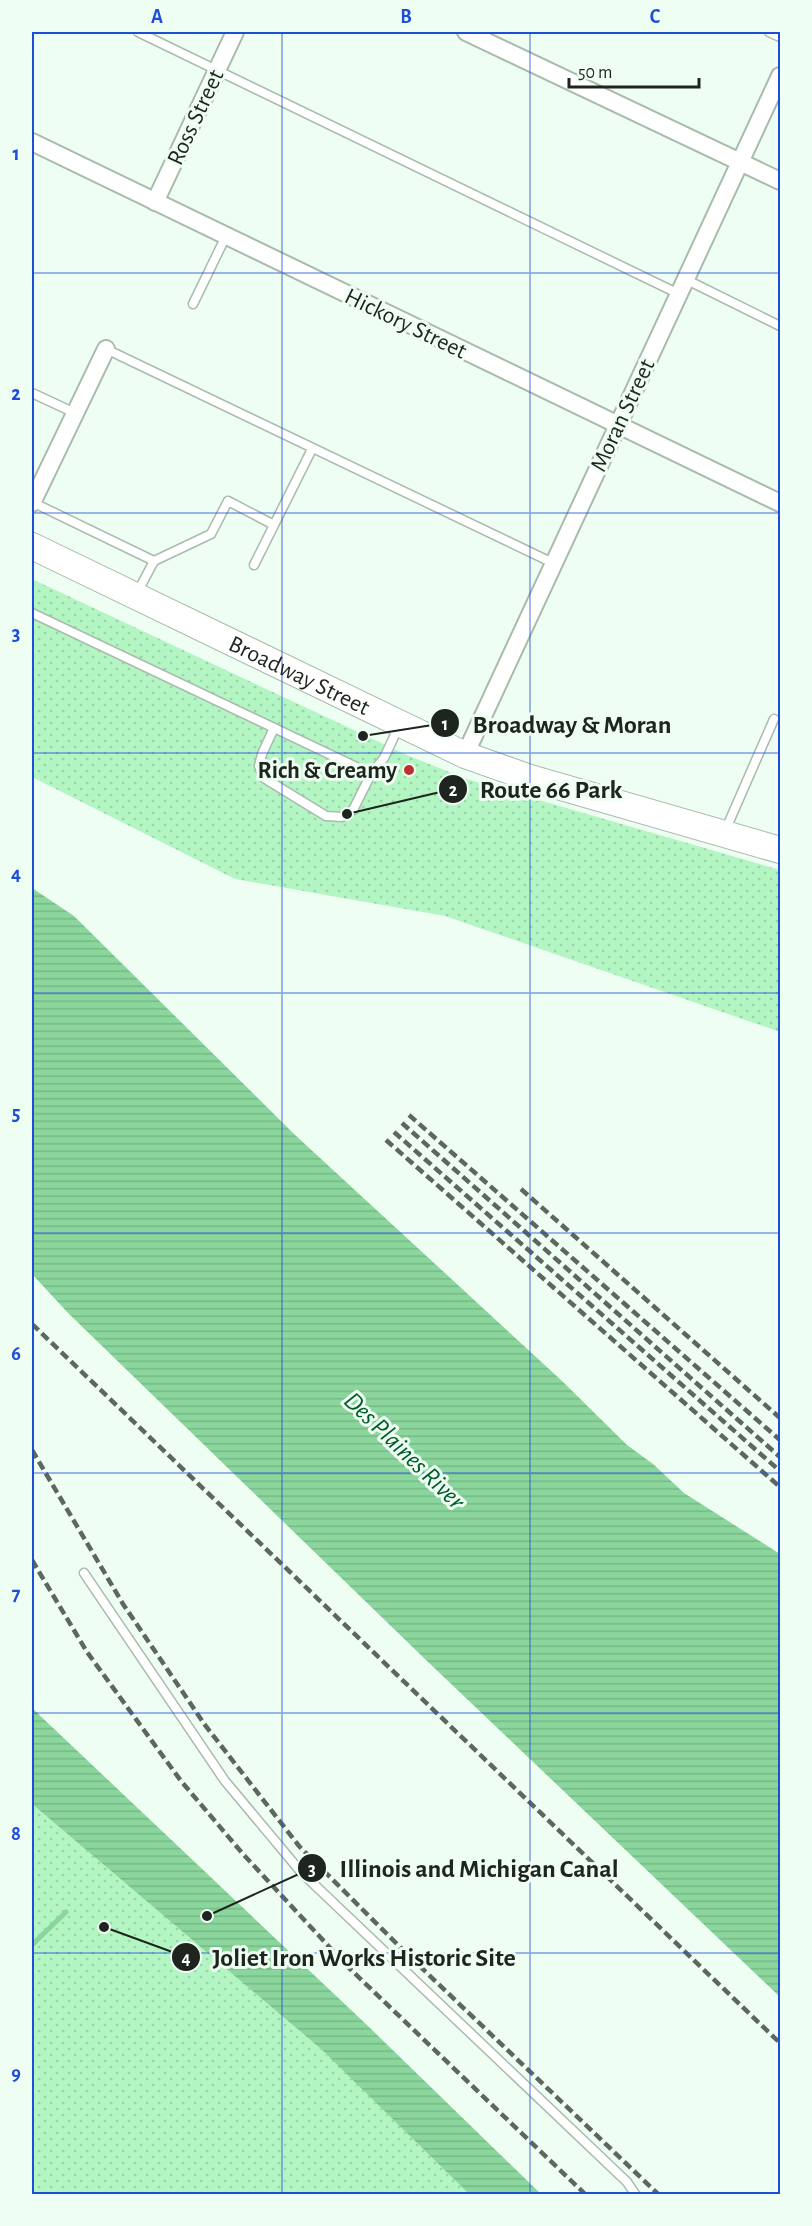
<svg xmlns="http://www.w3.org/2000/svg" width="812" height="2226" font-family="'Alegreya Sans',sans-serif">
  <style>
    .park { fill: url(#park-dots) }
    .water { fill: url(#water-rules) }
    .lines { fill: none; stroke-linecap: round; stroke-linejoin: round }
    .stream { stroke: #8ad69d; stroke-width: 5 }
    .service-casing { stroke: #a9bbad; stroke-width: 11 }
    .minor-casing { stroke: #a9bbad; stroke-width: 20 }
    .primary-casing { stroke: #a9bbad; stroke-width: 28 }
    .service { stroke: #fff; stroke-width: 8 }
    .minor { stroke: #fff; stroke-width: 16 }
    .primary { stroke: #fff; stroke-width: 26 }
    .rail { stroke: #5e675f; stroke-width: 4.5; stroke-dasharray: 9 4.5; stroke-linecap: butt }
    .grid { fill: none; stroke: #1d4ed8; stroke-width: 1.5; stroke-opacity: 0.55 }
    .poi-dot { fill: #be2f2d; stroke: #effef2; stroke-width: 2 }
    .labels { text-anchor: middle; stroke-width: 6; stroke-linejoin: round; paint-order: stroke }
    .street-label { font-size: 24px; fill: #1e251f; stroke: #effef2 }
    .poi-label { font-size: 24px; font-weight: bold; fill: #1e251f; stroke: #effef2; text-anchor: end }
    .water-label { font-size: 26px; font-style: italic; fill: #005d2b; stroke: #effef2 }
    .leader { fill: none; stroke: #1e251f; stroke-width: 2 }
    .callout-dot { fill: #1e251f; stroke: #effef2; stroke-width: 2 }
    .mark-label { font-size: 18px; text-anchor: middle; font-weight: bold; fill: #fff }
    .callout-label { font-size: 26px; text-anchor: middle; font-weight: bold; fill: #1e251f; stroke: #effef2; stroke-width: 6; stroke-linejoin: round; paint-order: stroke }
    .neatline { fill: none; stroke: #1d4ed8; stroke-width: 2 }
    .grid-label { font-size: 20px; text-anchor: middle; font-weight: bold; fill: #1d4ed8 }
  </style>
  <defs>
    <pattern id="park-dots" width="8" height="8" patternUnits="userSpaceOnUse" patternTransform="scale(1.5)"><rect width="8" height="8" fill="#b3f6c3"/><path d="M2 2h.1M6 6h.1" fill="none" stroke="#9ad3a7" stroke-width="1.8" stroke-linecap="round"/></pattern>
    <pattern id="water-rules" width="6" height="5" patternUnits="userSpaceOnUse" patternTransform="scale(1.5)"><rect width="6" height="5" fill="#8ad69d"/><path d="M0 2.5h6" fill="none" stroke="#77b887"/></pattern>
  </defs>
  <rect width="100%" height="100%" fill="#effef2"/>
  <!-- park -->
  <g class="park">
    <polygon points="32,579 409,756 467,779 780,870 780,1032 445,916 235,879 32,777"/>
    <polygon points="32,1804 321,2049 469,2194 32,2194"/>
  </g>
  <!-- water -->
  <g class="water">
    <polygon points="32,888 74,916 294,1134 561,1380 627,1445 653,1464 684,1493 780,1554 780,1997 427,1661 68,1313 32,1274"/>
    <polygon points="32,1708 369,2027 541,2194 469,2194 321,2049 32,1804"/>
  </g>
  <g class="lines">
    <!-- stream -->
    <polyline class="stream" points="32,1945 66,1912"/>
    <!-- service casing -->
    <g class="service-casing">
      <g id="service">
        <polyline points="138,32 679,294"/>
        <polyline points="769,32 780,37"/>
        <polyline points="685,279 780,326"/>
        <polyline points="193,304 226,236"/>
        <polyline points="106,349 553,563"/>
        <polyline points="32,393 75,413"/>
        <polyline points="32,502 154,561 211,534 228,501 274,525"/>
        <polyline points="254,565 312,449"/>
        <polyline points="136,595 154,561"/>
        <polyline points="32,613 371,774 384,758 399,726"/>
        <polyline points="274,728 262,754 259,766 264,778 326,816 342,817 353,810 371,774"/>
        <polyline points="725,831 774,719"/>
        <polyline points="84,1573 225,1781 301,1872 627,2182 635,2194"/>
      </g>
    </g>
    <!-- minor casing -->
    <g class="minor-casing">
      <g id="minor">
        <polyline points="466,32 780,181"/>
        <polyline points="32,142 780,503"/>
        <polyline points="155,202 235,32"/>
        <polyline points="32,503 106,349"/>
        <polyline points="465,755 780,76"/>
      </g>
    </g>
    <!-- primary casing -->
    <g class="primary-casing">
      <g id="primary">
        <path id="s1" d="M32 546 465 755 530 778 780 850"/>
      </g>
    </g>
    <!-- service -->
    <use href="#service" class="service"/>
    <!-- minor -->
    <use href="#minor" class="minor"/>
    <!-- primary -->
    <use href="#primary" class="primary"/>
    <!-- rail -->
    <g class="rail">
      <polyline points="409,1115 780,1440"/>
      <polyline points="402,1123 780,1457"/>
      <polyline points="394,1132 780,1471"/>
      <polyline points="386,1140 780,1487"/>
      <polyline points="521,1189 780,1418"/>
      <polyline points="32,1324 780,2043"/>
      <polyline points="32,1450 123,1604 205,1725 299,1846 406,1953 658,2194"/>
      <polyline points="32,1560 87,1652 181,1781 243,1854 347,1966 585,2194"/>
    </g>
  </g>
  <!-- grid -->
  <path class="grid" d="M282 32V2194M530 32V2194M32 273H780M32 513H780M32 753H780M32 993H780M32 1233H780M32 1473H780M32 1713H780M32 1953H780"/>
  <!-- markers -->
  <circle class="poi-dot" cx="409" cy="770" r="6"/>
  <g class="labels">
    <!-- street labels -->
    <g class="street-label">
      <text transform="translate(195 117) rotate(-65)" y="8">Ross Street</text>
      <text transform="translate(406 323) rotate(26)" y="8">Hickory Street</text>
      <text transform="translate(622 415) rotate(-65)" y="8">Moran Street</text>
      <text dy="8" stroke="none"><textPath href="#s1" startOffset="297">Broadway Street</textPath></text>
    </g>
    <!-- poi labels -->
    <g class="poi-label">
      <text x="397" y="778">Rich &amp; Creamy</text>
    </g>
    <!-- water labels -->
    <g class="water-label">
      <text transform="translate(405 1450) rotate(44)" y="9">Des Plaines River</text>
    </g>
  </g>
  <!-- callouts -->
  <path class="leader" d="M363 736L445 723M347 814L453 789M207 1916L312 1868M104 1927L186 1957"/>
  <g class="callout-dot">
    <circle cx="363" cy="736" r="6"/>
    <circle cx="347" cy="814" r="6"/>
    <circle cx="207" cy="1916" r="6"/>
    <circle cx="104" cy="1927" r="6"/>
    <circle cx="445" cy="723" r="15"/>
    <circle cx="453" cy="789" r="15"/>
    <circle cx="312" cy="1868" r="15"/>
    <circle cx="186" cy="1957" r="15"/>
  </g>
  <g class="mark-label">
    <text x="445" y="730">1</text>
    <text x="453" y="796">2</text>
    <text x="312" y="1875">3</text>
    <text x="186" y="1964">4</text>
  </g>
  <g class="callout-label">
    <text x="572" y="733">Broadway &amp; Moran</text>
    <text x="551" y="798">Route 66 Park</text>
    <text x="479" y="1877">Illinois and Michigan Canal</text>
    <text x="364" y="1966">Joliet Iron Works Historic Site</text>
  </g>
  <!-- border -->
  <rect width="812" height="2226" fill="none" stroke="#effef2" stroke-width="66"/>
  <!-- scale -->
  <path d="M569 78v9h130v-9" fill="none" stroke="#1e251f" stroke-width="3"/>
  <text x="578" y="78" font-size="18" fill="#1e251f" stroke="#effef2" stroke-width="4.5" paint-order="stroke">50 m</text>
  <rect x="33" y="33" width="746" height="2160" class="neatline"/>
  <g class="grid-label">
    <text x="157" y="23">A</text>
    <text x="406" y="23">B</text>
    <text x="655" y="23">C</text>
    <text x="16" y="160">1</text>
    <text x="16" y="400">2</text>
    <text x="16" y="640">3</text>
    <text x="16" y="880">4</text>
    <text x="16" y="1120">5</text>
    <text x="16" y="1360">6</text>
    <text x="16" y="1600">7</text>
    <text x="16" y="1840">8</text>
    <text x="16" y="2080">9</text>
  </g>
</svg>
